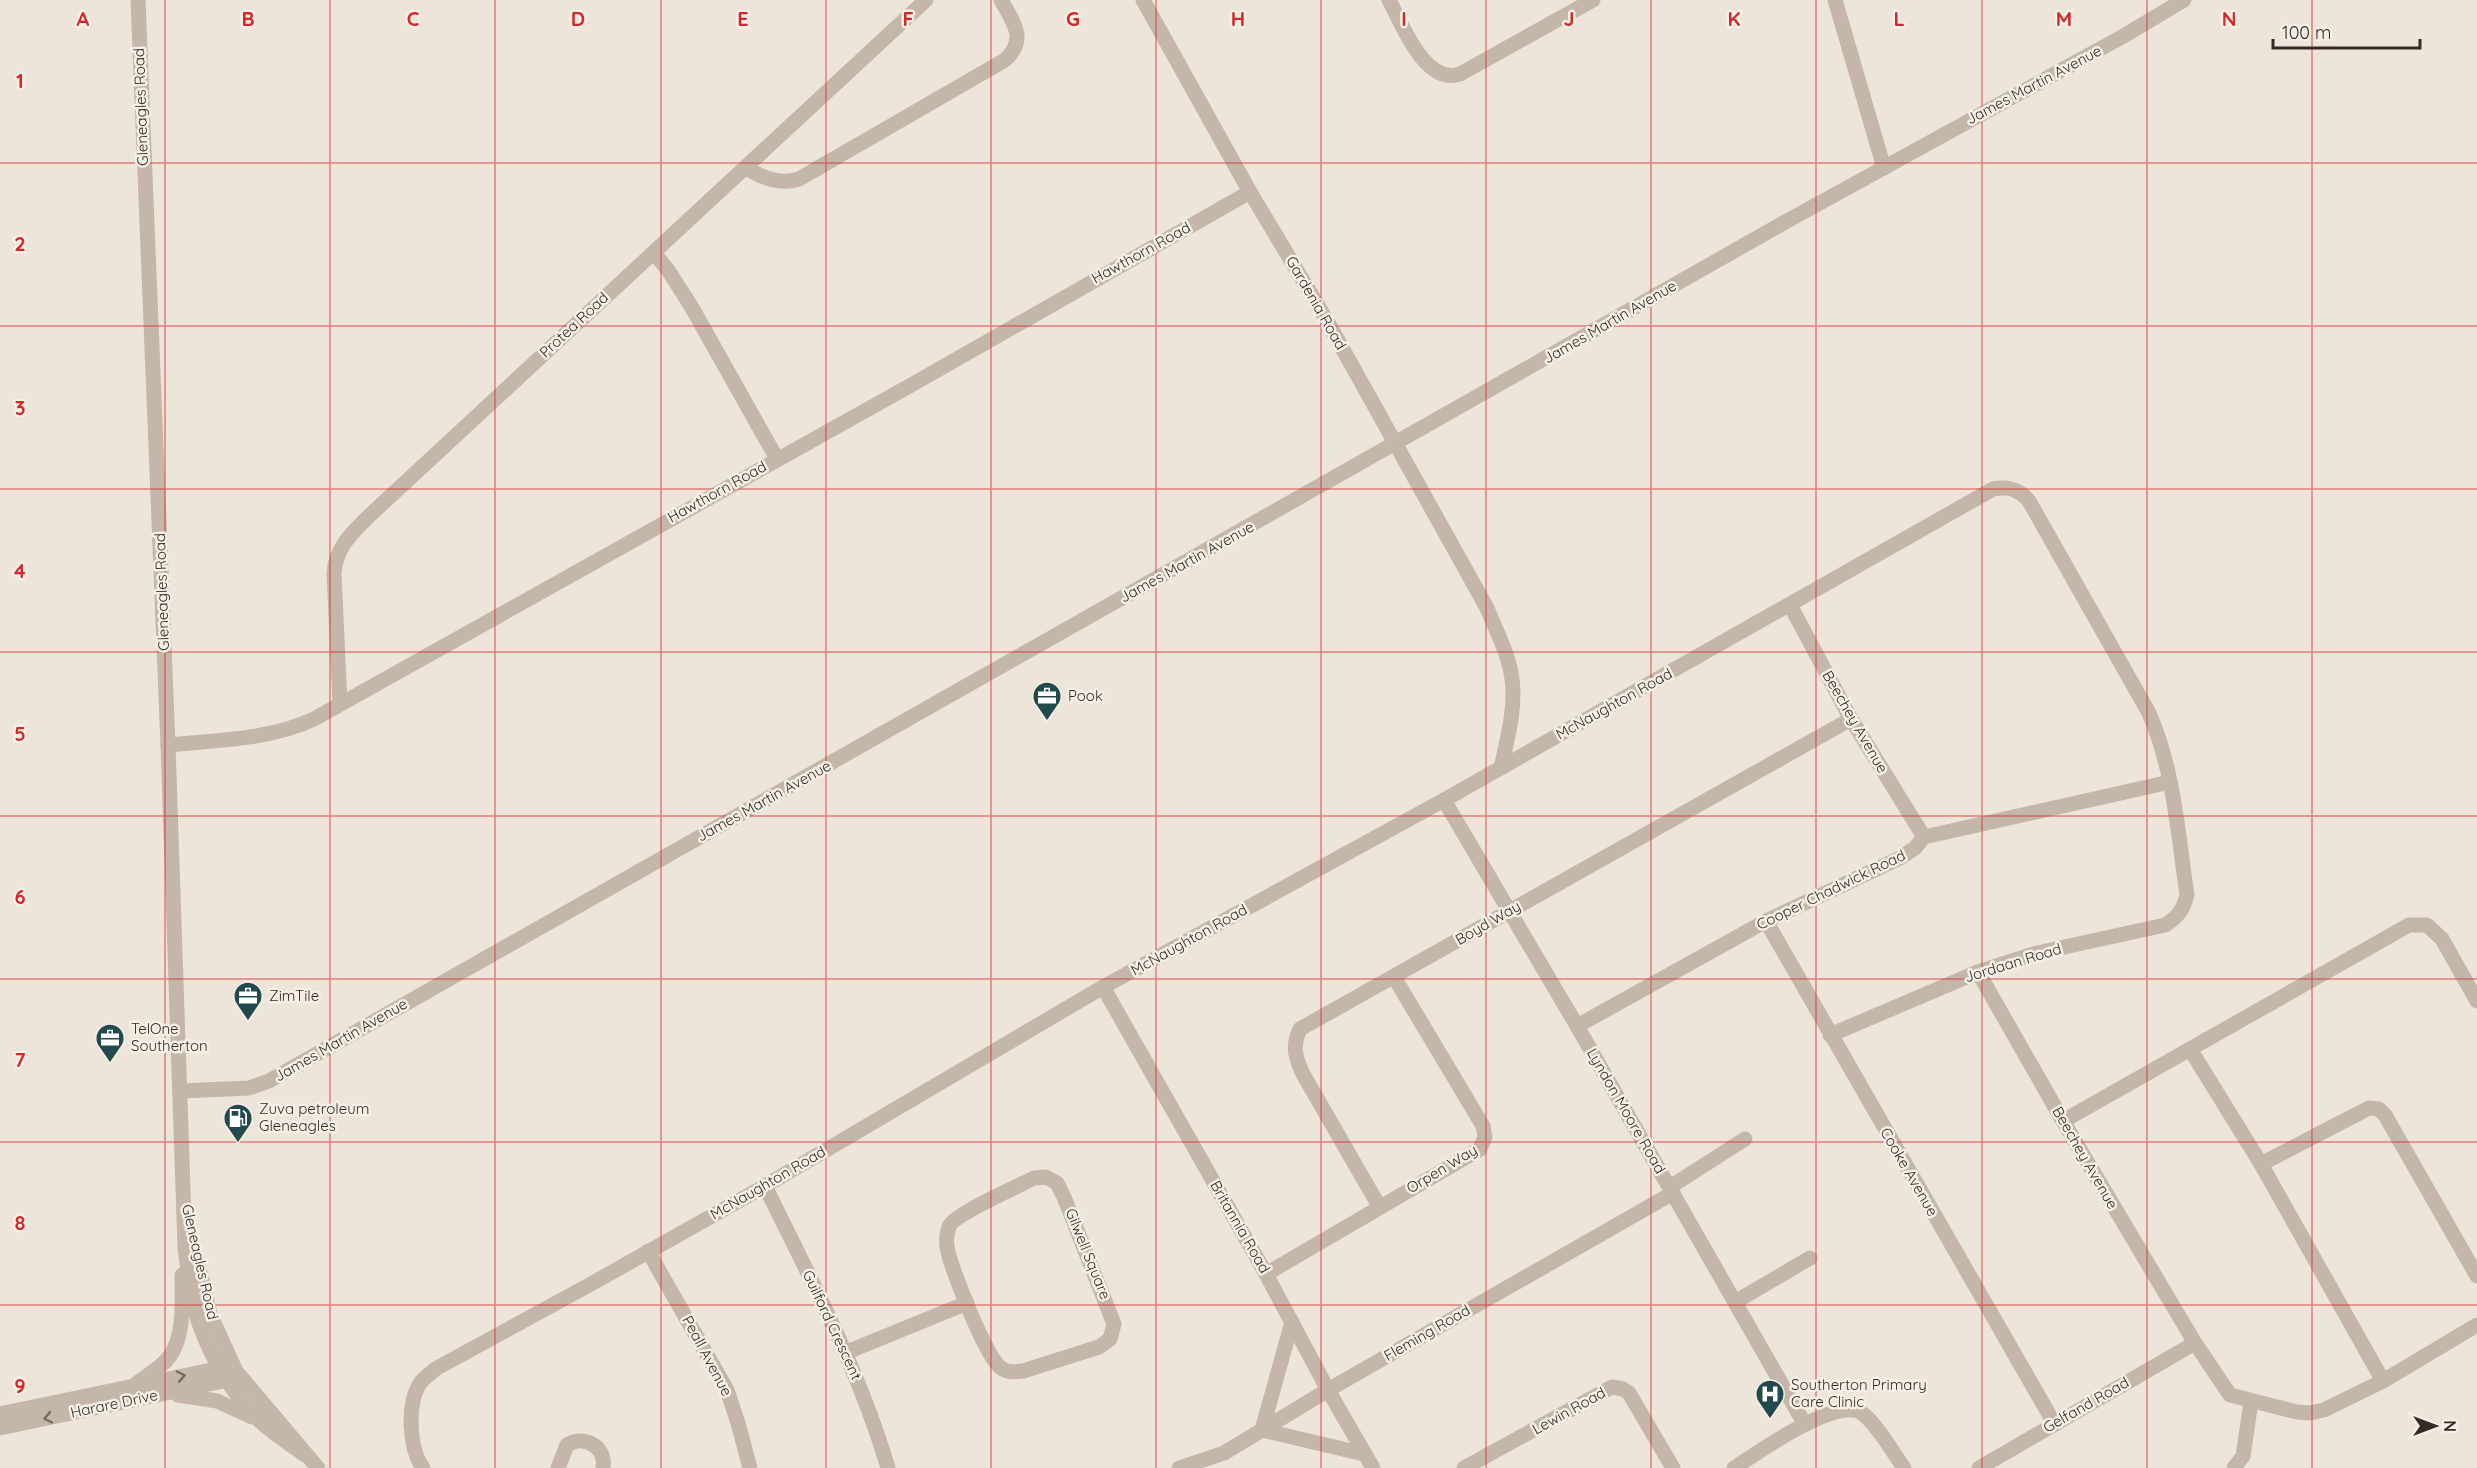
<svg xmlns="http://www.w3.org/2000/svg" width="2477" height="1468" font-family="Quicksand,sans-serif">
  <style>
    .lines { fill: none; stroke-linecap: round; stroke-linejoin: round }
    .minor { stroke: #c4b6a8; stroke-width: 15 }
    .oneway { stroke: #746a61 }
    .grid { fill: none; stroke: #d62828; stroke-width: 1.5; stroke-opacity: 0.55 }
    .labels { text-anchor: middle; stroke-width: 5; stroke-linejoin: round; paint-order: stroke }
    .street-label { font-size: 15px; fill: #322b27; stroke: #f6efe6 }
    .poi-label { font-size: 15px; fill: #322b27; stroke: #f6efe6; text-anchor: start }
    .grid-label { font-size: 20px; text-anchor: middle; font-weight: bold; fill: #d62828; stroke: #f6efe6; stroke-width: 5; stroke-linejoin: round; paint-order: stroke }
  </style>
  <rect width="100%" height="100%" fill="#eee5da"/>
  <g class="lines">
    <!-- minor -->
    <g class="minor">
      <path d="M138 0 168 745 185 1248C188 1267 189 1288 194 1307 205 1348 230 1393 261 1422 274 1434 290 1444 305 1455"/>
      <path d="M1143 0 1250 192 1326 319 1487 608C1496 631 1509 654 1512 679 1516 709 1507 739 1501 768"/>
      <path d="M1389 0C1402 24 1425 86 1460 74L1593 0"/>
      <polyline points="1835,0 1884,168"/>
      <path d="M746 168C763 178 780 185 799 179L1005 60C1028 39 1013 22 1001 0"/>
      <polyline points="654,253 668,270 691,306 777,459"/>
      <polyline points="1790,605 1851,719 1924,837"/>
      <path d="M340 703 334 573C336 547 352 533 369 516L926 0"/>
      <path d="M168 745C217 740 269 740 314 719L913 384 1250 192"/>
      <polyline points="1444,800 1577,1026 1804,1423"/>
      <polyline points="1766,921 2054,1423"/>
      <polyline points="1978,972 2063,1121 2195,1343 2230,1395 2297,1412 2310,1413 2324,1410 2383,1381 2477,1325"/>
      <polyline points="1103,987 1266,1274 1328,1390 1373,1468"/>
      <polyline points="1577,1026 1766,921 1900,858 1915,848 1924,837 2170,782"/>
      <polyline points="2190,1049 2261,1164"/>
      <polyline points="180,1091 249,1088 269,1081 1787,221 2120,38 2184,0"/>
      <polyline points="2063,1121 2409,925 2427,925 2442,939 2477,1001"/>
      <path d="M1046 1177 1057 1183 1064 1197 1114 1324 1110 1339 1099 1347 1023 1371C1015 1372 1008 1373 1001 1368 987 1360 950 1266 947 1247 946 1241 947 1230 950 1225 957 1213 1019 1186 1034 1178Z"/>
      <path d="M765 1186C811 1280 858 1367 888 1468"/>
      <polyline points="1670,1187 1745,1139"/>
      <path d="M1379 1206 1303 1074C1295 1057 1292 1046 1300 1029L1851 719"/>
      <polyline points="648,1251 727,1390 738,1423 750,1468"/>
      <polyline points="197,1259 210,1314 236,1371 318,1468"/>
      <polyline points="1266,1274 1480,1149 1485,1137 1483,1126 1394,977"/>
      <polyline points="1735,1302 1810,1258"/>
      <polyline points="1292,1322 1262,1430 1364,1454"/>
      <polyline points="847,1352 967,1303"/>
      <polyline points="2383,1381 2261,1164 2369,1108 2379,1109 2385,1115 2477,1276"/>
      <path d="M137 1383C148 1375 162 1367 170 1356 185 1335 182 1299 182 1275"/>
      <polyline points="178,1395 217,1401 252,1417"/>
      <polyline points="0,1414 221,1368 230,1370"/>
      <polyline points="0,1428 228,1380"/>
      <path d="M423 1468C409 1449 407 1405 419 1385 423 1378 431 1373 437 1368L591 1284 765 1186 1103 987 1444 800 1993 489C2008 486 2019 489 2029 501L2149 713C2174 770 2178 834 2187 895 2183 910 2178 917 2165 925L2037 953 1978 972 1830 1035"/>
      <path d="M558 1468 567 1445C584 1434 607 1447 603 1468"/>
      <polyline points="1179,1468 1224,1453 1328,1390 1673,1193"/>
      <polyline points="1464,1468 1612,1387 1623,1389 1629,1393 1673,1468"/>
      <path d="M1734 1468C1757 1453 1830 1401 1858 1411 1873 1417 1894 1454 1904 1468"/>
      <polyline points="1979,1468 2195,1343"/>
      <polyline points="2234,1468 2243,1456 2251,1402"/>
    </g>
  </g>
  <!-- one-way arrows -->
  <defs><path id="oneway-chevron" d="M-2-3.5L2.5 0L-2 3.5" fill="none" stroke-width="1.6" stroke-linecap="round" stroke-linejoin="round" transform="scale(1.5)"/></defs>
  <g class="oneway">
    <use href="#oneway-chevron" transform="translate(181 1376) rotate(-12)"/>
    <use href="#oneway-chevron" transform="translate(48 1418) rotate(168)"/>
  </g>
  <!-- grid -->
  <path class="grid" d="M165 0V1468M330 0V1468M495 0V1468M661 0V1468M826 0V1468M991 0V1468M1156 0V1468M1321 0V1468M1486 0V1468M1651 0V1468M1816 0V1468M1982 0V1468M2147 0V1468M2312 0V1468M0 163H2477M0 326H2477M0 489H2477M0 652H2477M0 816H2477M0 979H2477M0 1142H2477M0 1305H2477"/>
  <!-- icons -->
  <defs>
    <g id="office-pin" transform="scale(1.5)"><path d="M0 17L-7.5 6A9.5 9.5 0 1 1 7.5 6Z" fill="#22494e" stroke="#f6efe6"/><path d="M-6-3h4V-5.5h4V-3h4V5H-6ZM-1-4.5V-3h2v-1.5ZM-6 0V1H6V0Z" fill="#fff"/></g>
    <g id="fuel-pin" transform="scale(1.5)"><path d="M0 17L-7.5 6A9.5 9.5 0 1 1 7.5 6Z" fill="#22494e" stroke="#f6efe6"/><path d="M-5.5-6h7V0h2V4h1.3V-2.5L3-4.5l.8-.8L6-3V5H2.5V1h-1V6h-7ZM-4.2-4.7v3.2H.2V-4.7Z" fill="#fff"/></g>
    <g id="hospital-pin" transform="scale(1.5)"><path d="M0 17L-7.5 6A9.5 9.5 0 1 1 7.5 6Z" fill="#22494e" stroke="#f6efe6"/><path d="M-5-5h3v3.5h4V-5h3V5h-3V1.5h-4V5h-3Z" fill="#fff"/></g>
  </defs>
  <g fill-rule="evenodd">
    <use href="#office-pin" x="1047" y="696"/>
    <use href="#office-pin" x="248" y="996"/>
    <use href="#office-pin" x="110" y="1038"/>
    <use href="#fuel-pin" x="238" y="1118"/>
    <use href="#hospital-pin" x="1770" y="1394"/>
  </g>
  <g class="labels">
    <!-- street labels -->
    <g class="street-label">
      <text transform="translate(2034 85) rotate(-28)" y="5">James Martin Avenue</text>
      <text transform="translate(141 107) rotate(-92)" y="5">Gleneagles Road</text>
      <text transform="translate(1141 253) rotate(-29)" y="5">Hawthorn Road</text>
      <text transform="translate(1316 303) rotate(60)" y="5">Gardenia Road</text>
      <text transform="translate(1610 322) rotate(-30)" y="5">James Martin Avenue</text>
      <text transform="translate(574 325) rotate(-43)" y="5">Protea Road</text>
      <text transform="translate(717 492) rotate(-29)" y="5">Hawthorn Road</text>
      <text transform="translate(1187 562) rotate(-29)" y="5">James Martin Avenue</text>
      <text transform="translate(162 592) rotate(-92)" y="5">Gleneagles Road</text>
      <text transform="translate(1614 704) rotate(-29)" y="5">McNaughton Road</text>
      <text transform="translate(1855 722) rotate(60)" y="5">Beechey Avenue</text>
      <text transform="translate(764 801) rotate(-29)" y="5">James Martin Avenue</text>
      <text transform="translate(1831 890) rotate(-26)" y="5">Cooper Chadwick Road</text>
      <text transform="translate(1488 923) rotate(-30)" y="5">Boyd Way</text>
      <text transform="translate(1189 940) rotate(-29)" y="5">McNaughton Road</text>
      <text transform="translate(2013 963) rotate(-17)" y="5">Jordaan Road</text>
      <text transform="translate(341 1040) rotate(-30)" y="5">James Martin Avenue</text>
      <text transform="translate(1626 1111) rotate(60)" y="5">Lyndon Moore Road</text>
      <text transform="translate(2085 1158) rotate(60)" y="5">Beechey Avenue</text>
      <text transform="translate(1442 1169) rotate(-31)" y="5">Orpen Way</text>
      <text transform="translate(1909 1172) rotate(60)" y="5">Cooke Avenue</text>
      <text transform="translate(768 1183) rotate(-30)" y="5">McNaughton Road</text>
      <text transform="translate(1240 1227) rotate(60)" y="5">Britannia Road</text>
      <text transform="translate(1088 1254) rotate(68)" y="5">Gilwell Square</text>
      <text transform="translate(200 1262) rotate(77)" y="5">Gleneagles Road</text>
      <text transform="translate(832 1325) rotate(65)" y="5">Guilford Crescent</text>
      <text transform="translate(1427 1333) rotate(-30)" y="5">Fleming Road</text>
      <text transform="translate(707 1356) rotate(62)" y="5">Peall Avenue</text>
      <text transform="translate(114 1404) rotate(-12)" y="5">Harare Drive</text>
      <text transform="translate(2086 1405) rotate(-30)" y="5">Gelfand Road</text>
      <text transform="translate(1569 1411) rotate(-29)" y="5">Lewin Road</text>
    </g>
    <!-- poi labels -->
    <g class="poi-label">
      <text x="1068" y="701">Pook</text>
      <text x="269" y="1001">ZimTile</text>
      <text x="131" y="1034">TelOne<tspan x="131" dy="17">Southerton</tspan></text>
      <text x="259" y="1114">Zuva petroleum<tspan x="259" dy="17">Gleneagles</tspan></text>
      <text x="1791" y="1390">Southerton Primary<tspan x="1791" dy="17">Care Clinic</tspan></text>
    </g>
  </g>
  <g class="grid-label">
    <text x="83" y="26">A</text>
    <text x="248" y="26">B</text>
    <text x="413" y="26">C</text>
    <text x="578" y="26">D</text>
    <text x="743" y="26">E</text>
    <text x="908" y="26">F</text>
    <text x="1073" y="26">G</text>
    <text x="1238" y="26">H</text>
    <text x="1404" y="26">I</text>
    <text x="1569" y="26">J</text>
    <text x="1734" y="26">K</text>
    <text x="1899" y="26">L</text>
    <text x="2064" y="26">M</text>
    <text x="2229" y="26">N</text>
    <text x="20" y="88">1</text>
    <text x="20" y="251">2</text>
    <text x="20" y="415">3</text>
    <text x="20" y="578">4</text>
    <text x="20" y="741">5</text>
    <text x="20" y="904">6</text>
    <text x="20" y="1067">7</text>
    <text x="20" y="1230">8</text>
    <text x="20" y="1393">9</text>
  </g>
  <!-- north arrow -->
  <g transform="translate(2435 1426) rotate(90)" stroke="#f6efe6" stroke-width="4.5" paint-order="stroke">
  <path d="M0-4.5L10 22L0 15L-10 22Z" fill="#322b27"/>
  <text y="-9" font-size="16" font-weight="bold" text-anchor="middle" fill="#322b27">N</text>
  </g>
  <!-- scale -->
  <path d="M2273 39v9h147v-9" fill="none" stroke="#322b27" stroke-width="3"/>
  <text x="2282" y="39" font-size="18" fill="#322b27" stroke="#f6efe6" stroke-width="4.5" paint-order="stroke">100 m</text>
</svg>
